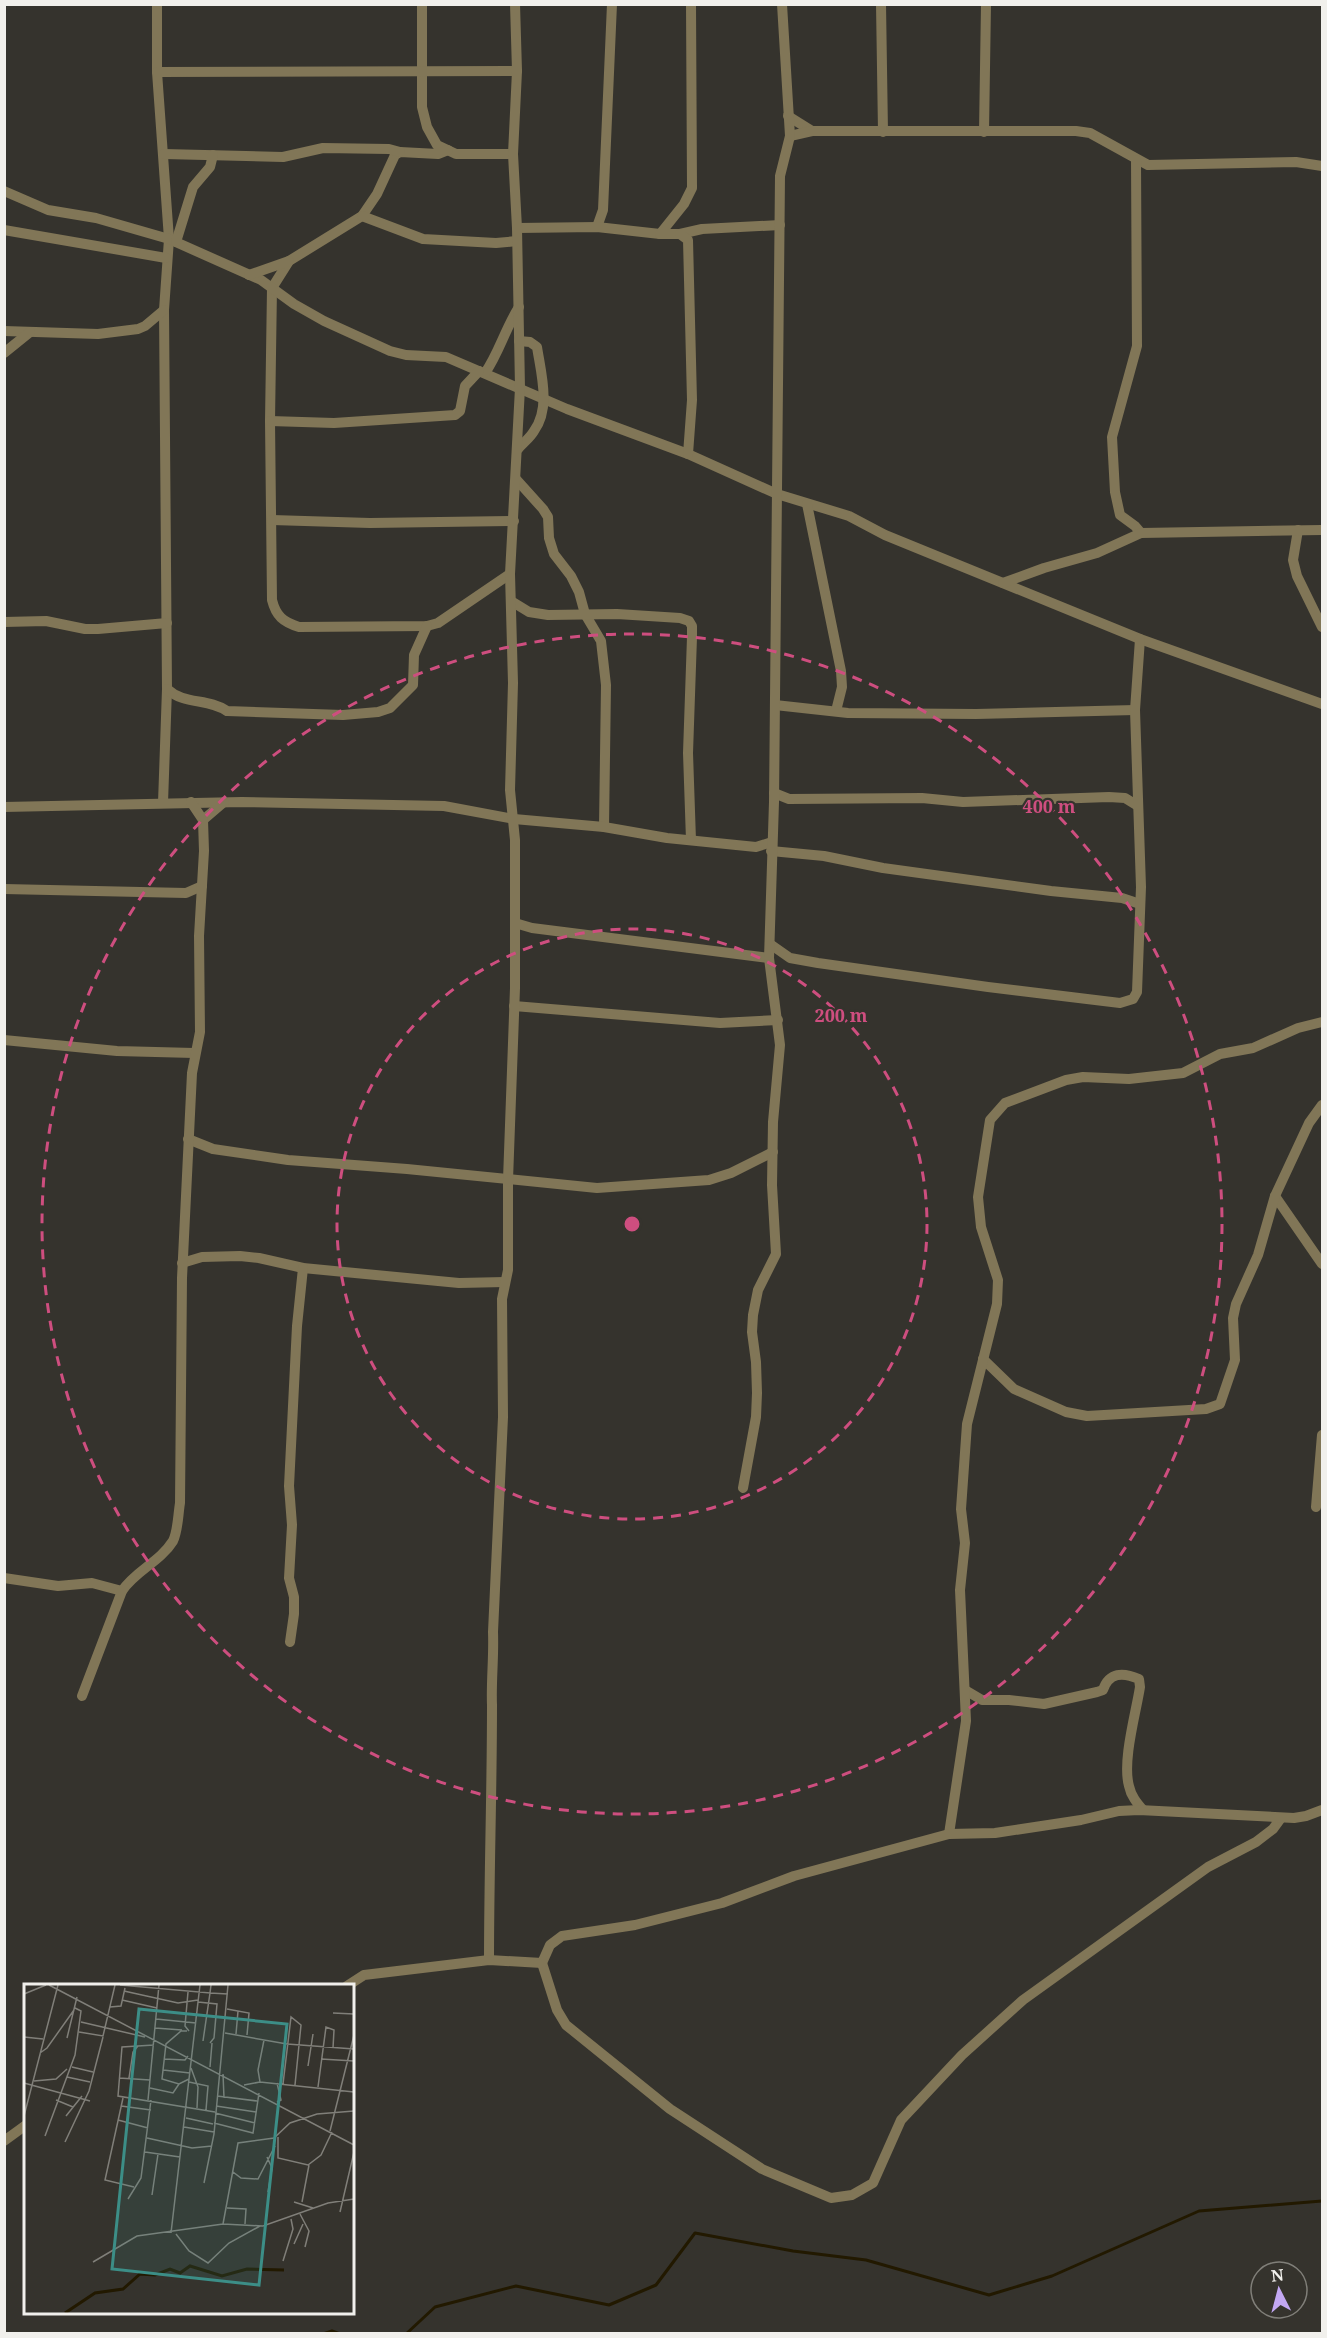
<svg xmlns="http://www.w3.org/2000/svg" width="1327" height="2338" font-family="'Noto Serif',serif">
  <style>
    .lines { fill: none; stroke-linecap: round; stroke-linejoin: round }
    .stream { stroke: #221900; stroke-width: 3 }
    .minor { stroke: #817657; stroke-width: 10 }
    .ring { fill: none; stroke: #ce4e7f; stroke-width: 3; stroke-dasharray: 10 8 }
    .inset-river { fill: none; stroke: #221900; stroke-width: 3 }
    .inset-road { fill: none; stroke: #807f79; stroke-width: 1.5 }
    .view { fill: #3c8e87; fill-opacity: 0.15; stroke: #3c8e87; stroke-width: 3 }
    .inset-edge { fill: none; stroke: #f1f0ec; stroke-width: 3 }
    .centre { fill: #ce4e7f; stroke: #35332d; stroke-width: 3 }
    .ring-label { font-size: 18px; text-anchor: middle; font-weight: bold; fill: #ce4e7f; stroke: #35332d; stroke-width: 4.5; stroke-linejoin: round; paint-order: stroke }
  </style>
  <rect width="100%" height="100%" fill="#35332d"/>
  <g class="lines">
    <!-- stream -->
    <g class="stream">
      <polyline points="323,2334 332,2331 340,2334"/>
      <polyline points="406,2334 435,2307 516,2286 609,2305 656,2285 695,2233 793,2251 866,2260 989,2295 1052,2276 1199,2211 1322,2201"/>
    </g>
    <!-- minor -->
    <g class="minor">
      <polyline points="157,4 157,72 169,239 164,310 167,689 163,803"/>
      <polyline points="422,4 422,107 427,127 437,145 456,154 513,154"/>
      <polyline points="881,4 883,132"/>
      <polyline points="157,72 517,71"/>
      <polyline points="788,116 812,131"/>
      <polyline points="984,132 986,4"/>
      <polyline points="790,136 812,131 1076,131 1090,133 1148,165 1296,162 1322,166"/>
      <path d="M448 150 438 154 400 152 395 155 377 194 362 216 289 261 272 288 270 421 272 600C276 616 283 622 299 627L427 626 438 623 510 574"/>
      <polyline points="164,154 283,157 323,148 389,149 400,152"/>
      <polyline points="1136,160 1137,346 1112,437 1115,492 1120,515 1135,526 1141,533"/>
      <polyline points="4,191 48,210 96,218 169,239 261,280 294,304 324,321 390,351 406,355 446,357 567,409 688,454 777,494 849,516 885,535 1140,639 1322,704"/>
      <polyline points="362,216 423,239 496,243 517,241"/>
      <polyline points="597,227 603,210 612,4"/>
      <polyline points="517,228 597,227 660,234 680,234 702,229 780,225"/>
      <polyline points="4,230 166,258"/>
      <polyline points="660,234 684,204 692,188 691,4"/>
      <polyline points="680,234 688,240 692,400 688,454"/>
      <polyline points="176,242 193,187 210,167 213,155"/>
      <polyline points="249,275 289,261"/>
      <polyline points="4,331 98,334 138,329 145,326 164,310"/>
      <polyline points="4,353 30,332"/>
      <path d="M485 373C499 353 505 329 519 307"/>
      <polyline points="270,421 334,423 455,415 460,411 465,386 479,371"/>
      <path d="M518 449C523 443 530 438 534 431 551 408 541 373 537 347L530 342 519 341"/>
      <polyline points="516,479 543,509 548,517 549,538 554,554 571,576 579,592 585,614 601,641 606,685 604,827"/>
      <polyline points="807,504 841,671 842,687 836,711"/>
      <polyline points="272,520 370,523 514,521"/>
      <polyline points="1298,530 1293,560 1297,576 1322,627"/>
      <polyline points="1003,583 1044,568 1097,553 1141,533 1322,530"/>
      <polyline points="511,601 529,612 548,615 617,614 680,618 689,621 692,626 692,637 688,753 691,840"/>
      <polyline points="4,622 46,621 85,629 98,629 167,623"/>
      <path d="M167 689C184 705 208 698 227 711L343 715 378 712 390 708 413 685 414 655 427 626"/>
      <polyline points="775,705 848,713 976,714 1135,710"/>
      <polyline points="774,793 789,799 922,798 963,802 1109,797 1125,798 1138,806"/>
      <polyline points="4,807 242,802 444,806 514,819 604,827 667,838 756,847 772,842"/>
      <polyline points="203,820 224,802"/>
      <polyline points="771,851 824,856 883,868 1051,891 1122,898 1140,904"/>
      <polyline points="4,889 186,893 202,886"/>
      <polyline points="515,923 532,928 769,958"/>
      <polyline points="770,944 790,958 818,963 988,987 1120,1003 1133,999 1137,992 1141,887 1135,710 1140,639"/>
      <polyline points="514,1006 720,1023 778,1020"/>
      <polyline points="4,1040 117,1051 194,1053"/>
      <polyline points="188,1139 213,1149 288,1160 407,1169 597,1188 709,1180 731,1173 773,1152"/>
      <polyline points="1275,1196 1322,1264"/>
      <polyline points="182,1263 202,1257 240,1256 259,1258 303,1268 459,1283 505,1282"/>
      <polyline points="983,1359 1014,1389 1066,1412 1087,1416 1206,1409 1220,1404 1235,1360 1233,1318 1236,1304 1258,1255 1275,1196 1309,1123 1322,1105"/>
      <polyline points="743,1488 756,1417 757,1393 756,1362 752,1332 753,1315 758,1290 776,1254 772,1185 773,1122 780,1045 769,958 774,802 780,176 790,136 782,4"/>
      <polyline points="1316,1507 1322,1435"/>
      <polyline points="4,1578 58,1586 92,1583 122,1591"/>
      <polyline points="290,1642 294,1614 294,1597 289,1578 292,1525 289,1486 297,1326 303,1268"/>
      <path d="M965 1690 982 1700H1009L1044 1704 1097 1692 1103 1690C1109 1672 1123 1672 1139 1679L1140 1687C1136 1713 1122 1761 1129 1786 1131 1796 1137 1803 1143 1810"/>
      <path d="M82 1696 122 1591C135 1571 160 1562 173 1541 178 1531 178 1515 180 1503L182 1278 192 1073 200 1032 199 936 204 851 203 820 191 802"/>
      <polyline points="949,1834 966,1721 960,1590 965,1543 961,1509 967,1424 997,1304 998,1280 981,1227 978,1197 990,1120 1005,1103 1066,1080 1083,1077 1129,1079 1183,1073 1220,1054 1253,1048 1298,1028 1322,1022"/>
      <path d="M489 1960C489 1875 492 1790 492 1705 491 1681 494 1657 493 1632L503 1417 502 1299 508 1270V1180L515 988V840L510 790 513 683 510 574 520 388 517 228 513 154 517 71 515 4"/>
      <polyline points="542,1963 557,2010 566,2025 670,2109 762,2169 831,2198 852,2195 873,2183 901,2120 962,2055 1023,2000 1208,1867 1256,1842 1273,1829 1281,1818"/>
      <polyline points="347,1986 364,1975 489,1960 542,1963 550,1945 562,1936 635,1925 722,1903 794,1876 949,1834 995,1833 1081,1820 1119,1811 1139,1810 1294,1818 1306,1816 1322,1810"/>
      <polyline points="4,2141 26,2125"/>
    </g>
  </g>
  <!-- distance rings -->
  <g class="ring">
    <circle cx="632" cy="1224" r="295"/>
    <circle cx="632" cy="1224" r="590"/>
  </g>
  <!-- overview -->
  <g transform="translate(24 1984)">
    <rect width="330" height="330" fill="#35332d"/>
    <path class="inset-river" d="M41 329 71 309 99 305 116 290 131 291 146 285 156 289 166 282 198 292 223 285 260 286"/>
    <path class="inset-road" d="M25 1 330 161M96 1 186 9 187 1M100 7 154 19 174 16M164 8 161 42 165 47M0 10 22 1M98 16 133 24M174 18 193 20 190 54 186 59M86 23 97 22 101 4M203 25 225 29 223 51M309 29 330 30M132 35 172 39M57 38 121 53M131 44 158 46M163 47H157L142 60 138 95 155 100 165 95M55 48 79 52 91 1M201 49 263 60 330 65M212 50 214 27M0 53 19 55M43 54 53 13M179 57 186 9 204 10M130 61 98 63 94 112 191 128M16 69 23 64 50 26M140 75 161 76 164 72M297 75 330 77M284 82 289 50M48 83 69 88M186 83 188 59M167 84 174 103 173 124M139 86 166 89M199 90 200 114M43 93 66 98M95 94 126 96M105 94 109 68 114 62M10 97 32 95 43 85M165 98 184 102 182 126M236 98 234 86 240 56M0 99 66 117M259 100 267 33 277 41 271 101M220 101 236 98 330 108M294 103 302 43 310 46 309 64M126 104 149 109 155 100M193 112 233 117M99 114 81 196 110 203M32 116 49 123M124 116 135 1M253 118 257 116 253 99M97 122 127 126M192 122 232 128M191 129 231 139M0 132 34 1M42 132 58 112M162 134 189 140M94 136 124 144M190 139 229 149 235 109M160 143 190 148M306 147 330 51M21 152 51 71 57 27 51 24M254 153V174L284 181 297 171 308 148M123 154 168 164 188 162M41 158 65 107 79 53M121 168 156 173M243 173 248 184 244 208M209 188 217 194 234 195 251 162M180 199 190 150 204 1M128 211 134 170M104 215 117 194 127 116M270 218 289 224M278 218 285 181M203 224 222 225 221 240M316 228 330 168M276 230 285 247 281 263M199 240 214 159 250 154 266 139 293 130 330 127M147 249 176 1M152 250 165 267 184 279 205 259 236 242M270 260 279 240M259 277 269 245 267 235M69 278 113 252 199 240 239 242 304 219 330 215"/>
    <path class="view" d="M115 25 263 40 235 301 88 285Z"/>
    <rect width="330" height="330" class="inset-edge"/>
  </g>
  <circle cx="632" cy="1224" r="9" class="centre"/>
  <g class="ring-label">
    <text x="1049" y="813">400 m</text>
    <text x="841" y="1022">200 m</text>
  </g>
  <!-- border -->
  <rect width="1327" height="2338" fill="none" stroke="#f1f0ec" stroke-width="12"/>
  <!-- north arrow -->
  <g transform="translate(1279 2290) rotate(354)"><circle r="28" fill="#35332d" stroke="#807f79" stroke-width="1.5"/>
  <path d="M0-4.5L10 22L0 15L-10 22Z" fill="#c2a7f2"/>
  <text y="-9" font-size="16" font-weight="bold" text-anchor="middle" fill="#f1f0ec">N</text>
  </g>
</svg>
